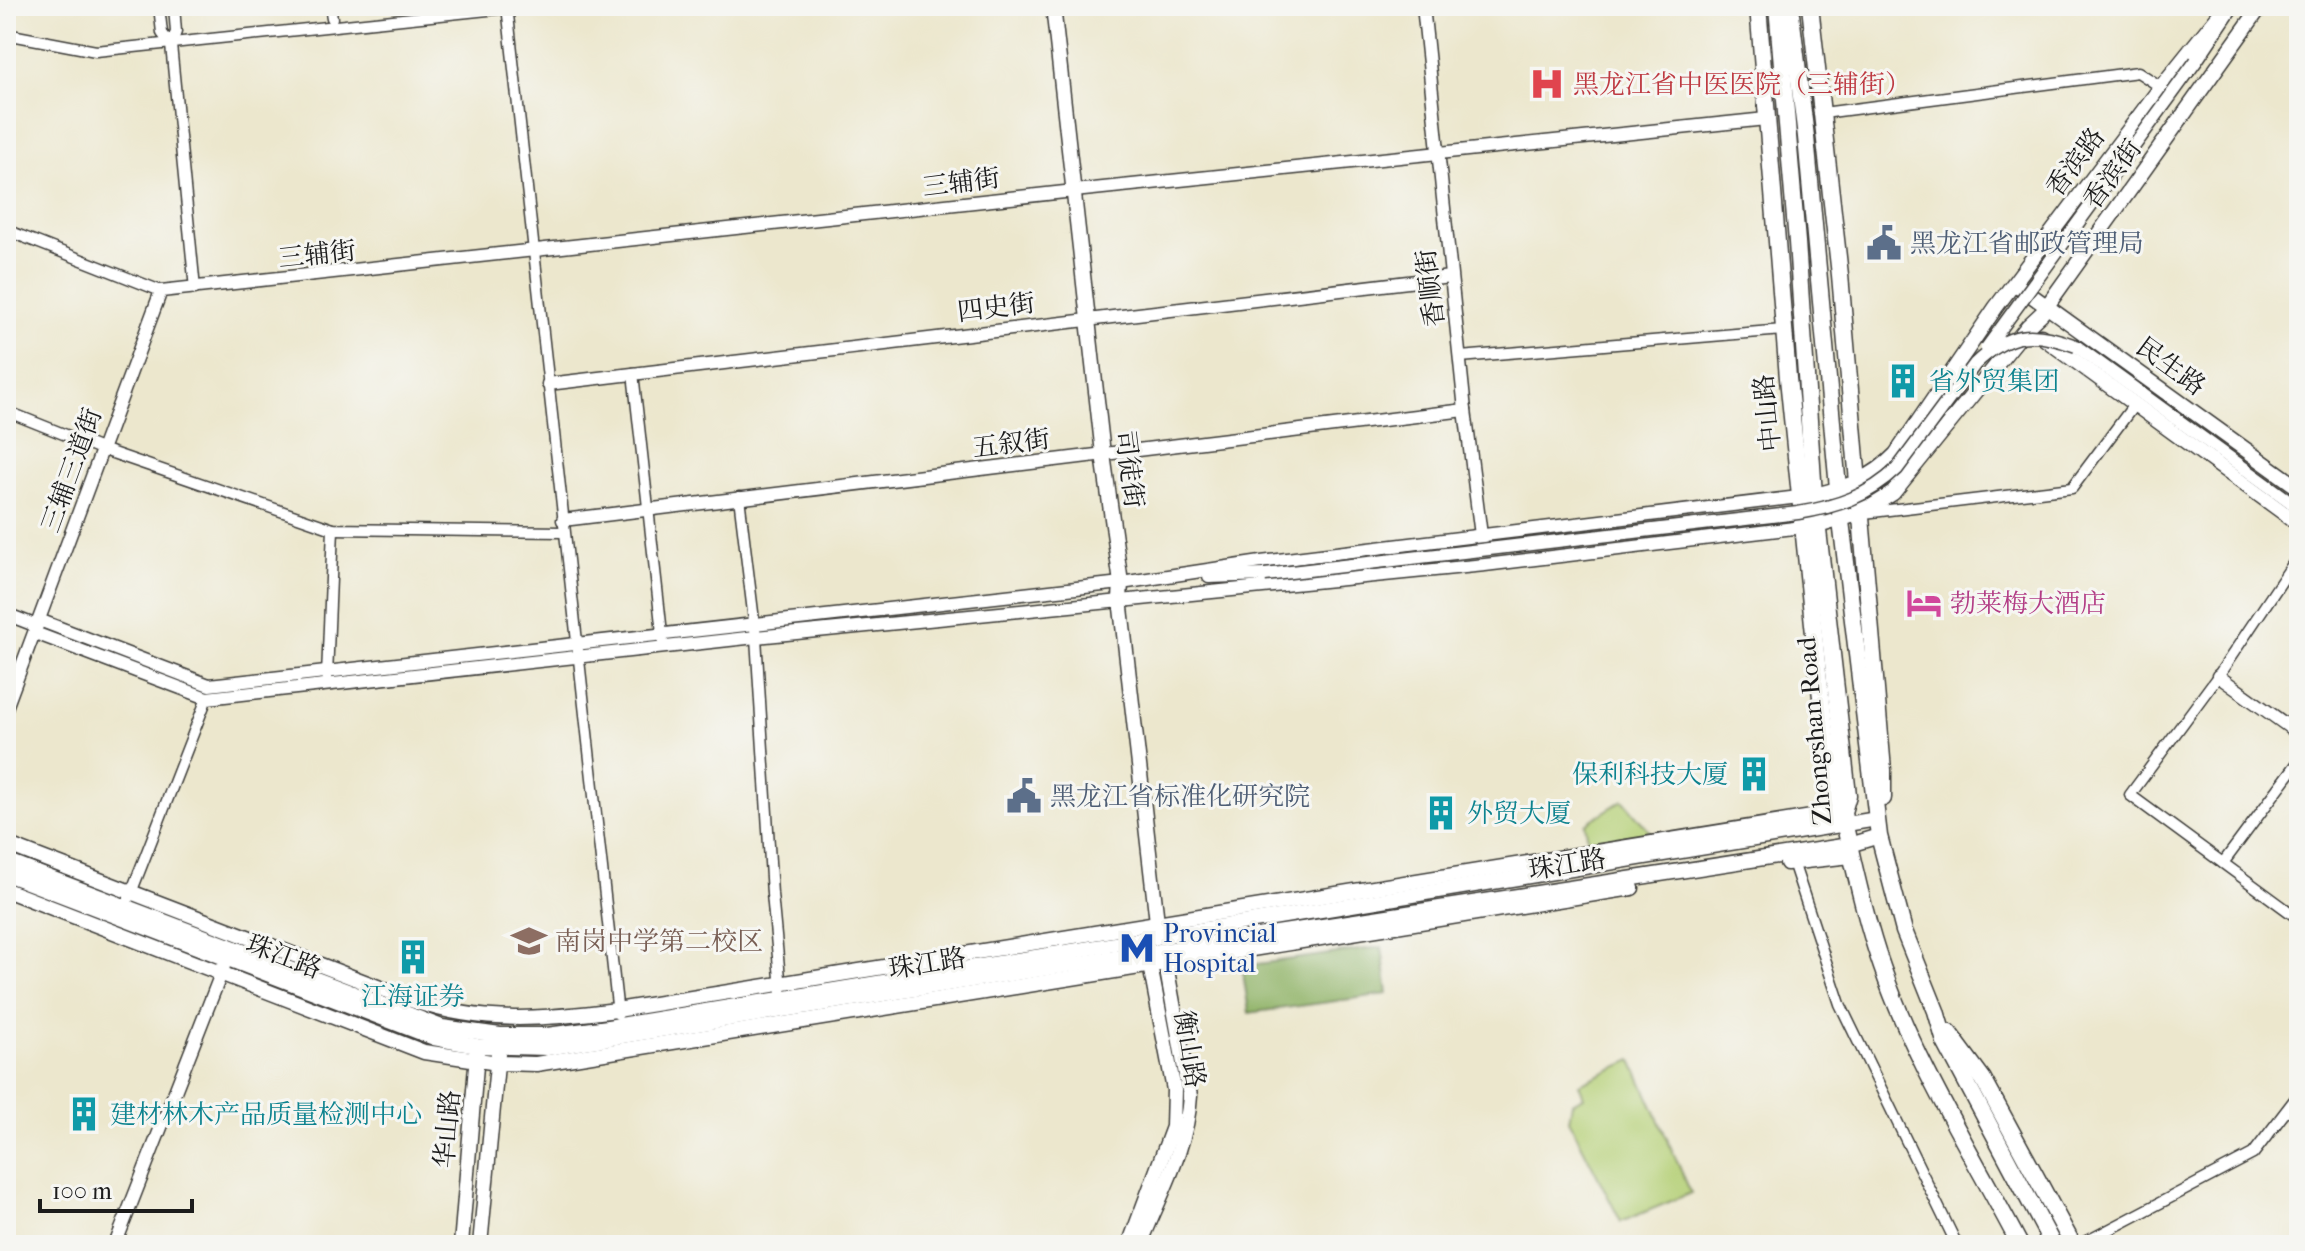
<svg xmlns="http://www.w3.org/2000/svg" width="2305" height="1251" font-family="'IM FELL French Canon','Noto Serif SC',serif">
  <style>
    .green { fill: #b4cf74; stroke: #687648; stroke-width: 2 }
    .forest { fill: #8fb266; stroke: #566741; stroke-width: 2 }
    .lines { fill: none; stroke-linecap: round; stroke-linejoin: round }
    .minor-casing { stroke: #3b3a37; stroke-width: 13 }
    .tertiary-casing { stroke: #3b3a37; stroke-width: 15 }
    .secondary-casing { stroke: #3b3a37; stroke-width: 17 }
    .primary-casing { stroke: #3b3a37; stroke-width: 19 }
    .minor { stroke: #fff; stroke-width: 10 }
    .tertiary { stroke: #fff; stroke-width: 12 }
    .secondary { stroke: #fff; stroke-width: 14 }
    .primary { stroke: #fff; stroke-width: 16 }
    .tertiary-bridge-casing { stroke: #3b3a37; stroke-width: 15; stroke-linecap: butt }
    .tertiary-bridge { stroke: #fff; stroke-width: 12 }
    .labels { text-anchor: middle; stroke-width: 6; stroke-linejoin: round; paint-order: stroke }
    .health-label { font-size: 26px; fill: #be3a42; stroke: #f6f6f2; text-anchor: start }
    .street-label { font-size: 26px; fill: #1c1c1c; stroke: #f6f6f2 }
    .service-label { font-size: 26px; fill: #4e5e75; stroke: #f6f6f2; text-anchor: start }
    .culture-label { font-size: 26px; fill: #0d838f; stroke: #f6f6f2; text-anchor: start }
    .hotel-label { font-size: 26px; fill: #b23c85; stroke: #f6f6f2; text-anchor: start }
    .transit-label { font-size: 26px; fill: #164399; stroke: #f6f6f2; text-anchor: start }
    .education-label { font-size: 26px; fill: #785e54; stroke: #f6f6f2; text-anchor: start }
  </style>
  <rect width="100%" height="100%" fill="#f6f6f2"/>
  <filter id="ink" filterUnits="userSpaceOnUse"><feTurbulence type="fractalNoise" baseFrequency=".0125" numOctaves="2"/><feDisplacementMap in="SourceGraphic" scale="16" xChannelSelector="R" yChannelSelector="G"/><feConvolveMatrix kernelMatrix="1 2 1 2 8 2 1 2 1" color-interpolation-filters="sRGB"/></filter>
  <filter id="wash" filterUnits="userSpaceOnUse"><feTurbulence type="fractalNoise" baseFrequency=".006" numOctaves="4" result="noise"/><feDisplacementMap in="SourceGraphic" scale="32" xChannelSelector="R" yChannelSelector="G"/><feGaussianBlur stdDeviation="1.8" result="paint"/><feColorMatrix in="noise" values="0 0 0 0 0 0 0 0 0 0 0 0 0 0 0 0 0 1.4 0 .05"/><feComposite in="paint" operator="in"/></filter>
  <g filter="url(#wash)">
    <rect width="100%" height="100%" fill="#ece7cd"/>
    <!-- green -->
    <g class="green">
      <polygon points="1623,800 1651,833 1589,845 1585,824"/>
      <polygon points="1632,1060 1691,1193 1621,1222 1569,1120 1572,1103 1584,1097 1579,1084"/>
    </g>
    <!-- forest -->
    <polygon class="forest" points="1382,947 1388,994 1249,1013 1242,966"/>
  </g>
  <g filter="url(#ink)">
    <g class="lines">
      <!-- minor casing -->
      <g class="minor-casing">
        <g id="minor">
          <polyline points="159,6 162,33 171,45 195,289"/>
          <polyline points="330,6 332,18"/>
          <polyline points="507,6 618,1014"/>
          <polyline points="6,34 96,51 507,8"/>
          <polyline points="171,45 176,32 174,6"/>
          <polyline points="1823,113 2138,72 2161,87"/>
          <polyline points="6,230 161,291"/>
          <polyline points="1460,357 1783,330"/>
          <polyline points="633,373 663,642"/>
          <polyline points="6,411 101,449 333,529 564,532"/>
          <polyline points="739,497 756,637 772,894 782,999"/>
          <polyline points="1864,513 2072,488 2134,405"/>
          <polyline points="2299,555 2218,676 2130,795 2299,919"/>
          <polyline points="327,676 333,529"/>
          <polyline points="1793,862 1840,1004 1957,1245"/>
          <polyline points="2223,863 2299,761"/>
          <polyline points="129,898 207,698"/>
          <polyline points="2080,1245 2253,1154 2299,1094"/>
        </g>
      </g>
      <!-- tertiary casing -->
      <g class="tertiary-casing">
        <g id="tertiary">
          <polyline points="1423,6 1465,410 1482,543"/>
          <polyline points="2196,61 2233,6"/>
          <polyline points="2076,346 2299,508"/>
          <polyline points="548,384 1450,277"/>
          <polyline points="563,520 1465,410"/>
          <polyline points="1209,577 1265,575"/>
          <polyline points="6,614 37,626"/>
          <polyline points="39,620 209,685 1121,583 1261,562 1807,496"/>
          <polyline points="35,633 207,698 756,637 1485,565 1811,526"/>
          <polyline points="2218,676 2299,734"/>
          <polyline points="6,708 161,291 1074,191 1766,119"/>
          <polyline points="115,1245 224,966"/>
        </g>
      </g>
      <!-- secondary casing -->
      <g class="secondary-casing">
        <g id="secondary">
          <polyline points="1053,6 1103,454 1121,583 1120,599 1157,922 1155,931"/>
          <polyline points="2017,285 2299,488"/>
          <polyline points="2041,336 2299,524"/>
          <path d="M1814 495C1846 488 1873 478 1896 454L1996 307 2161 87 2226 6"/>
          <polyline points="1818,526 1861,513 1893,493 2028,326 2042,313 2261,6"/>
          <path d="M6 844 414 1001C484 1025 545 1019 617 1010L1843 812"/>
          <polyline points="6,861 442,1027 500,1035 547,1035 608,1027 1877,819"/>
          <polyline points="1787,863 1851,856"/>
          <polyline points="6,874 434,1038 477,1046 547,1048 1003,975 1849,845 1879,836"/>
          <polyline points="6,890 424,1052 498,1063 536,1064 1632,888"/>
          <polyline points="461,1245 477,1054"/>
          <polyline points="480,1245 498,1054"/>
          <polyline points="1129,1245 1173,1127 1174,1090 1148,955"/>
          <path d="M1140 1245C1159 1196 1187 1149 1190 1096L1164 954"/>
        </g>
      </g>
      <!-- primary casing -->
      <g class="primary-casing">
        <g id="primary">
          <polyline points="1758,6 1788,378 1818,673 1833,793 1843,812"/>
          <path d="M1777 6 1797 242 1814 495 1848 795 1843 812 1845 826C1855 873 1866 922 1882 967 1915 1063 1973 1155 2020 1245"/>
          <polyline points="1790,6 1806,137 1841,521 1879,836 1904,931 1936,1011 1945,1042 2053,1245"/>
          <polyline points="1810,6 1840,275 1883,770 1883,798"/>
          <polyline points="1949,1033 1983,1079 2073,1245"/>
        </g>
      </g>
      <!-- minor -->
      <use href="#minor" class="minor"/>
      <!-- tertiary -->
      <use href="#tertiary" class="tertiary"/>
      <!-- secondary -->
      <use href="#secondary" class="secondary"/>
      <!-- primary -->
      <use href="#primary" class="primary"/>
      <!-- tertiary-bridge casing -->
      <g class="tertiary-bridge-casing">
        <g id="tertiary-bridge">
          <polyline points="1986,349 2196,61"/>
          <path d="M1265 575 1798 513C1836 507 1869 496 1897 469L1975 364C2009 331 2033 330 2076 346"/>
        </g>
      </g>
      <!-- tertiary-bridge -->
      <use href="#tertiary-bridge" class="tertiary-bridge"/>
    </g>
  </g>
  <!-- icons -->
  <defs>
    <g id="hospital-bare" transform="scale(2.76)"><path d="M-5-5h3v3.5h4V-5h3V5h-3V1.5h-4V5h-3Z" fill="#e0444e" stroke="#f6f6f2" stroke-width="2.5" paint-order="stroke"/></g>
    <g id="civic-bare" transform="scale(2.76)"><path d="M-.6-6.5H3V-4.5H.6V-3L4-1V1h2V6H-6V1h2V-1L-.6-3ZM-1.2 2.5V6h2.4V2.5Z" fill="#5c6f8a" stroke="#f6f6f2" stroke-width="2.5" paint-order="stroke"/></g>
    <g id="building-bare" transform="scale(2.76)"><path d="M-4-6H4V6H1V3H-1V6H-4ZM-2.5-4.3h1.7v1.8h-1.7ZM.8-4.3h1.7v1.8H.8ZM-2.5-1h1.7V.8h-1.7ZM.8-1h1.7V.8H.8Z" fill="#0f9aa8" stroke="#f6f6f2" stroke-width="2.5" paint-order="stroke"/></g>
    <g id="hotel-bare" transform="scale(2.76)"><path d="M-6-4.5h1.5V1H6V5H4.5V3h-9V5H-6ZM-4 0a1.8 1.8 0 1 1 3.6 0ZM.5 0V-2.5h3Q6-2.5 6 0Z" fill="#d1479c" stroke="#f6f6f2" stroke-width="2.5" paint-order="stroke"/></g>
    <g id="school-bare" transform="scale(2.76)"><path d="M0-5L7-2L0 1L-7-2ZM-4 1L0 2.5L4 1V4Q0 6-4 4Z" fill="#8d6e63" stroke="#f6f6f2" stroke-width="2.5" paint-order="stroke"/></g>
    <g id="metro-bare" transform="scale(2.76)"><path d="M-5.5 5V-5H-3L0 0L3-5H5.5V5H3V-.5L0 4L-3-.5V5Z" fill="#1a4fb4" stroke="#f6f6f2" stroke-width="2.5" paint-order="stroke"/></g>
  </defs>
  <g fill-rule="evenodd">
    <use href="#hospital-bare" x="1547" y="84"/>
    <use href="#civic-bare" x="1884" y="243"/>
    <use href="#building-bare" x="1903" y="381"/>
    <use href="#hotel-bare" x="1924" y="603"/>
    <use href="#building-bare" x="1754" y="774"/>
    <use href="#civic-bare" x="1024" y="796"/>
    <use href="#building-bare" x="1441" y="813"/>
    <use href="#school-bare" x="529" y="941"/>
    <use href="#metro-bare" x="1137" y="948"/>
    <use href="#building-bare" x="413" y="957"/>
    <use href="#building-bare" x="84" y="1114"/>
  </g>
  <g class="labels">
    <!-- health labels -->
    <g class="health-label">
      <text x="1573" y="93">黑龙江省中医医院（三辅街）</text>
    </g>
    <!-- street labels -->
    <g class="street-label">
      <text transform="translate(2075 162) rotate(-53)" y="9">香滨路</text>
      <text transform="translate(2112 174) rotate(-54)" y="9">香滨街</text>
      <text transform="translate(961 182) rotate(-7)" y="9">三辅街</text>
      <text transform="translate(317 254) rotate(-6)" y="9">三辅街</text>
      <text transform="translate(1430 288) rotate(-97)" y="9">香顺街</text>
      <text transform="translate(996 307) rotate(-7)" y="9">四史街</text>
      <text transform="translate(2171 366) rotate(36)" y="9">民生路</text>
      <text transform="translate(1767 413) rotate(-96)" y="9">中山路</text>
      <text transform="translate(1011 443) rotate(-7)" y="9">五叙街</text>
      <text transform="translate(1130 469) rotate(83)" y="9">司徒街</text>
      <text transform="translate(71 470) rotate(-70)" y="9">三辅三道街</text>
      <text transform="translate(1814 731) rotate(-95)" y="9">Zhongshan Road</text>
      <text transform="translate(1567 864) rotate(-9)" y="9">珠江路</text>
      <text transform="translate(284 956) rotate(21)" y="9">珠江路</text>
      <text transform="translate(927 963) rotate(-9)" y="9">珠江路</text>
      <text transform="translate(1190 1049) rotate(81)" y="9">衡山路</text>
      <text transform="translate(447 1129) rotate(-85)" y="9">华山路</text>
    </g>
    <!-- service labels -->
    <g class="service-label">
      <text x="1910" y="252">黑龙江省邮政管理局</text>
      <text x="1050" y="805">黑龙江省标准化研究院</text>
    </g>
    <!-- culture labels -->
    <g class="culture-label">
      <text x="1929" y="390">省外贸集团</text>
      <text x="1728" y="783" text-anchor="end">保利科技大厦</text>
      <text x="1467" y="822">外贸大厦</text>
      <text x="413" y="1005" text-anchor="middle">江海证券</text>
      <text x="110" y="1123">建材林木产品质量检测中心</text>
    </g>
    <!-- hotel labels -->
    <g class="hotel-label">
      <text x="1950" y="612">勃莱梅大酒店</text>
    </g>
    <!-- transit labels -->
    <g class="transit-label">
      <text x="1163" y="942">Provincial<tspan x="1163" dy="30">Hospital</tspan></text>
    </g>
    <!-- education labels -->
    <g class="education-label">
      <text x="555" y="950">南岗中学第二校区</text>
    </g>
  </g>
  <!-- margin -->
  <rect width="2305" height="1251" fill="none" stroke="#f6f6f2" stroke-width="32"/>
  <!-- scale -->
  <path d="M40 1199v12h152v-12" fill="none" stroke="#1c1c1c" stroke-width="4"/>
  <text x="52" y="1199" font-size="24" fill="#1c1c1c" stroke="#f6f6f2" stroke-width="6" paint-order="stroke">100 m</text>
</svg>
